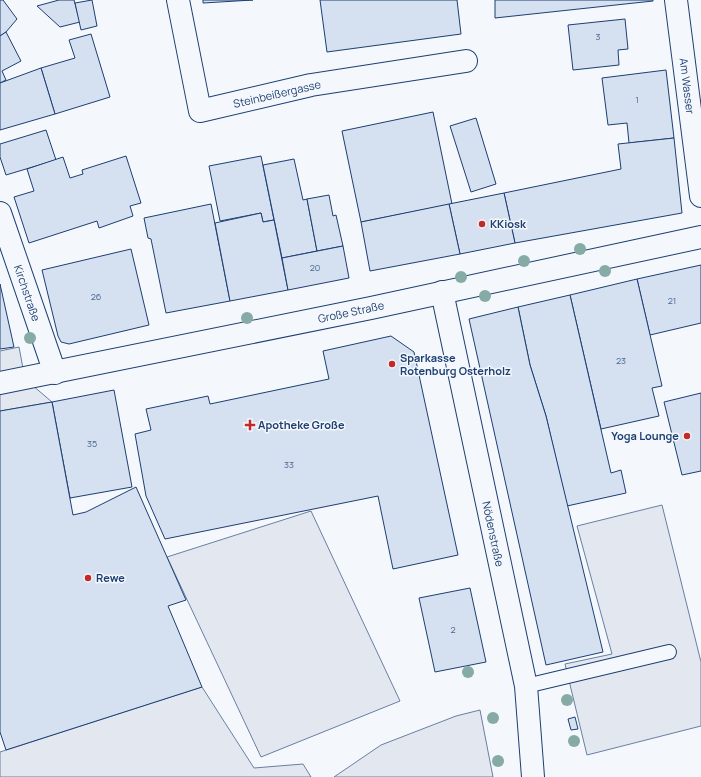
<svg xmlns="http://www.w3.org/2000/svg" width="701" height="777" font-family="Manrope,sans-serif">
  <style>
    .parking { fill: #e3e8f0; stroke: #687fa3 }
    .building { fill: #d5e0f0; stroke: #1d3f73 }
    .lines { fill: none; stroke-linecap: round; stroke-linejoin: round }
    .lane-casing { stroke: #1d3f73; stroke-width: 16 }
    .street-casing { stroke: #1d3f73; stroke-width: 24 }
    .lane { stroke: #f4f7fb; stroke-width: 14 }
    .street { stroke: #f4f7fb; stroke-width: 22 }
    .tree { fill: #86aba6 }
    .poi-dot { fill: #c62828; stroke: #f4f7fb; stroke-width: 1.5 }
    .labels { text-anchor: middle; stroke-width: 3; stroke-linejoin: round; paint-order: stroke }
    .number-label { font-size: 9px; fill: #4b6792 }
    .street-label { font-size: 11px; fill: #1d3f73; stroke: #f4f7fb }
    .poi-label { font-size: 11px; font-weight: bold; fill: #1d3f73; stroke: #f4f7fb; text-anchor: start }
  </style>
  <rect width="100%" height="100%" fill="#f4f7fb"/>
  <!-- parking -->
  <g class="parking">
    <polygon points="19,347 25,379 52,402 0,411 0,351"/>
    <polygon points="662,505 701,662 701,726 587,755 565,664 612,654 577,526"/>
    <polygon points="311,511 400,701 261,757 167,557"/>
    <polygon points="202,687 254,768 303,764 311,777 0,777 0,752"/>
    <polygon points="480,710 493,777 334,777 381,745 456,716"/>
  </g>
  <!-- building -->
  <g class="building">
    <polygon points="0,0 3,0 17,19 6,32 0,36"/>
    <polygon points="59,0 74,0 80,22 60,27 37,6"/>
    <polygon points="92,0 97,26 81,30 75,3"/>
    <polygon points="203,0 253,0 203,3"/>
    <polygon points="320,0 457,0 461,34 327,52"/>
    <polygon points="495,0 653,0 653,1 495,18"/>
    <polygon points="625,19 628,49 618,50 619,65 573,70 568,25"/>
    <polygon points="6,32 21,61 2,71 6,80 0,83 0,36"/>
    <polygon points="91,34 110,97 55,114 41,68 75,58 69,40"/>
    <polygon points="41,68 55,114 0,130 0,83"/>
    <polygon points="666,70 674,138 629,143 627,123 608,125 602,78"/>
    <polygon points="433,112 452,204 361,222 342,131"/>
    <polygon points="476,118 496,184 471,192 450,126"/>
    <polygon points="46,130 56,160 6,175 0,157 0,144"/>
    <polygon points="674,138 682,213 515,243 504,193 621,169 618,144"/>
    <polygon points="126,156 141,203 130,206 133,216 99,228 97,221 29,243 14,197 34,191 27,169 63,157 70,178 83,174 82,170"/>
    <polygon points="261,156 274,220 263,222 261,213 220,221 209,166"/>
    <polygon points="294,159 303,200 307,199 317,251 282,258 263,165"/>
    <polygon points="504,193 515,243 460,254 449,204"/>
    <polygon points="329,195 333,216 336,215 343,246 317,251 307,199"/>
    <polygon points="211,204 230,301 166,313 151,239 148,238 144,218"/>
    <polygon points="449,204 460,254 370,271 361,222"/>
    <polygon points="261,213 263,222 274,220 288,290 230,301 215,223"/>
    <polygon points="343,246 349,278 288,290 282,258"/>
    <polygon points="131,249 149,325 69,344 61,342 58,336 42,270"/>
    <polygon points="701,265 701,323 650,335 637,279"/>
    <polygon points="637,279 662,386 652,388 659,416 601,429 570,295"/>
    <polygon points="0,284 14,347 0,349"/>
    <polygon points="570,295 611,473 621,470 626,493 567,506 546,416 530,365 518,307"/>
    <polygon points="518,307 530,365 546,416 603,652 546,665 469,319"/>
    <polygon points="391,336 414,352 458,555 393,569 378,496 165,539 146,496 135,434 151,430 146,409 208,396 210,404 329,379 323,351"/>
    <polygon points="114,390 132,487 70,498 52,402"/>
    <polygon points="701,393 701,471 682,475 664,402"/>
    <polygon points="52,402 73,515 86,512 136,487 186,600 168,606 202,687 6,750 0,732 0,411"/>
    <polygon points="470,588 486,662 435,672 419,598"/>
    <polygon points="575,717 578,729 571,730 568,719"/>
  </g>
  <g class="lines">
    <!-- lane casing -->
    <g class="lane-casing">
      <polyline id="lane" points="526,686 669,652"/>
    </g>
    <!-- street casing -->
    <g class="street-casing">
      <g id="street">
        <polyline points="178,0 200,111 311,85 466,61"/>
        <polyline points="676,0 701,196"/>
        <polyline points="0,213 55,373"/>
        <polyline points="442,292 526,686 533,777"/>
        <polyline points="0,383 371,308 701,237"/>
      </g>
    </g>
    <!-- lane -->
    <use href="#lane" class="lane"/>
    <!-- street -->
    <use href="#street" class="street"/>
  </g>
  <!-- trees -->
  <g class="tree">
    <circle cx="580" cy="249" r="6"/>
    <circle cx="524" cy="261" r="6"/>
    <circle cx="605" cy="271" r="6"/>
    <circle cx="461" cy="277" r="6"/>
    <circle cx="485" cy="296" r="6"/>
    <circle cx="247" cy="318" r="6"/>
    <circle cx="30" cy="338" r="6"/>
    <circle cx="468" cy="672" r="6"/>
    <circle cx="567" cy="700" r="6"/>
    <circle cx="493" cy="718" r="6"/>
    <circle cx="574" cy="741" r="6"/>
    <circle cx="498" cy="761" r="6"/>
  </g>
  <!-- markers -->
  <g class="poi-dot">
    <circle cx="482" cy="224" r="4"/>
    <circle cx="392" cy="364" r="4"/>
    <path d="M248 419h4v4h4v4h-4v4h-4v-4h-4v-4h4z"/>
    <circle cx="687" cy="436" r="4"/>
    <circle cx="88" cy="578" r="4"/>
  </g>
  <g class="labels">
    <!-- number labels -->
    <g class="number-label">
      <text x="598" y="40">3</text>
      <text x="637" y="103">1</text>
      <text x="315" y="271">20</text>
      <text x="96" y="300">26</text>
      <text x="672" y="304">21</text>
      <text x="621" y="364">23</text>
      <text x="92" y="447">35</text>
      <text x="289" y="468">33</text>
      <text x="453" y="633">2</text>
    </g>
    <!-- street labels -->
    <g class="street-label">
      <text transform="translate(687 86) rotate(83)" y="4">Am Wasser</text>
      <text transform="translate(277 94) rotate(-13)" y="4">Steinbeißergasse</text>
      <text transform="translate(27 293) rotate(71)" y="4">Kirchstraße</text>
      <text transform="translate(351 312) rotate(-12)" y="4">Große Straße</text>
      <text transform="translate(493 534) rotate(78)" y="4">Nödenstraße</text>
    </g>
    <!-- poi labels -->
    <g class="poi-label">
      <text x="490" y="228">KKiosk</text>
      <text x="400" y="362">Sparkasse<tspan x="400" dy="13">Rotenburg Osterholz</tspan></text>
      <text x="258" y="429">Apotheke Große</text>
      <text x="679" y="440" text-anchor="end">Yoga Lounge</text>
      <text x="96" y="582">Rewe</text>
    </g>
  </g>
</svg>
